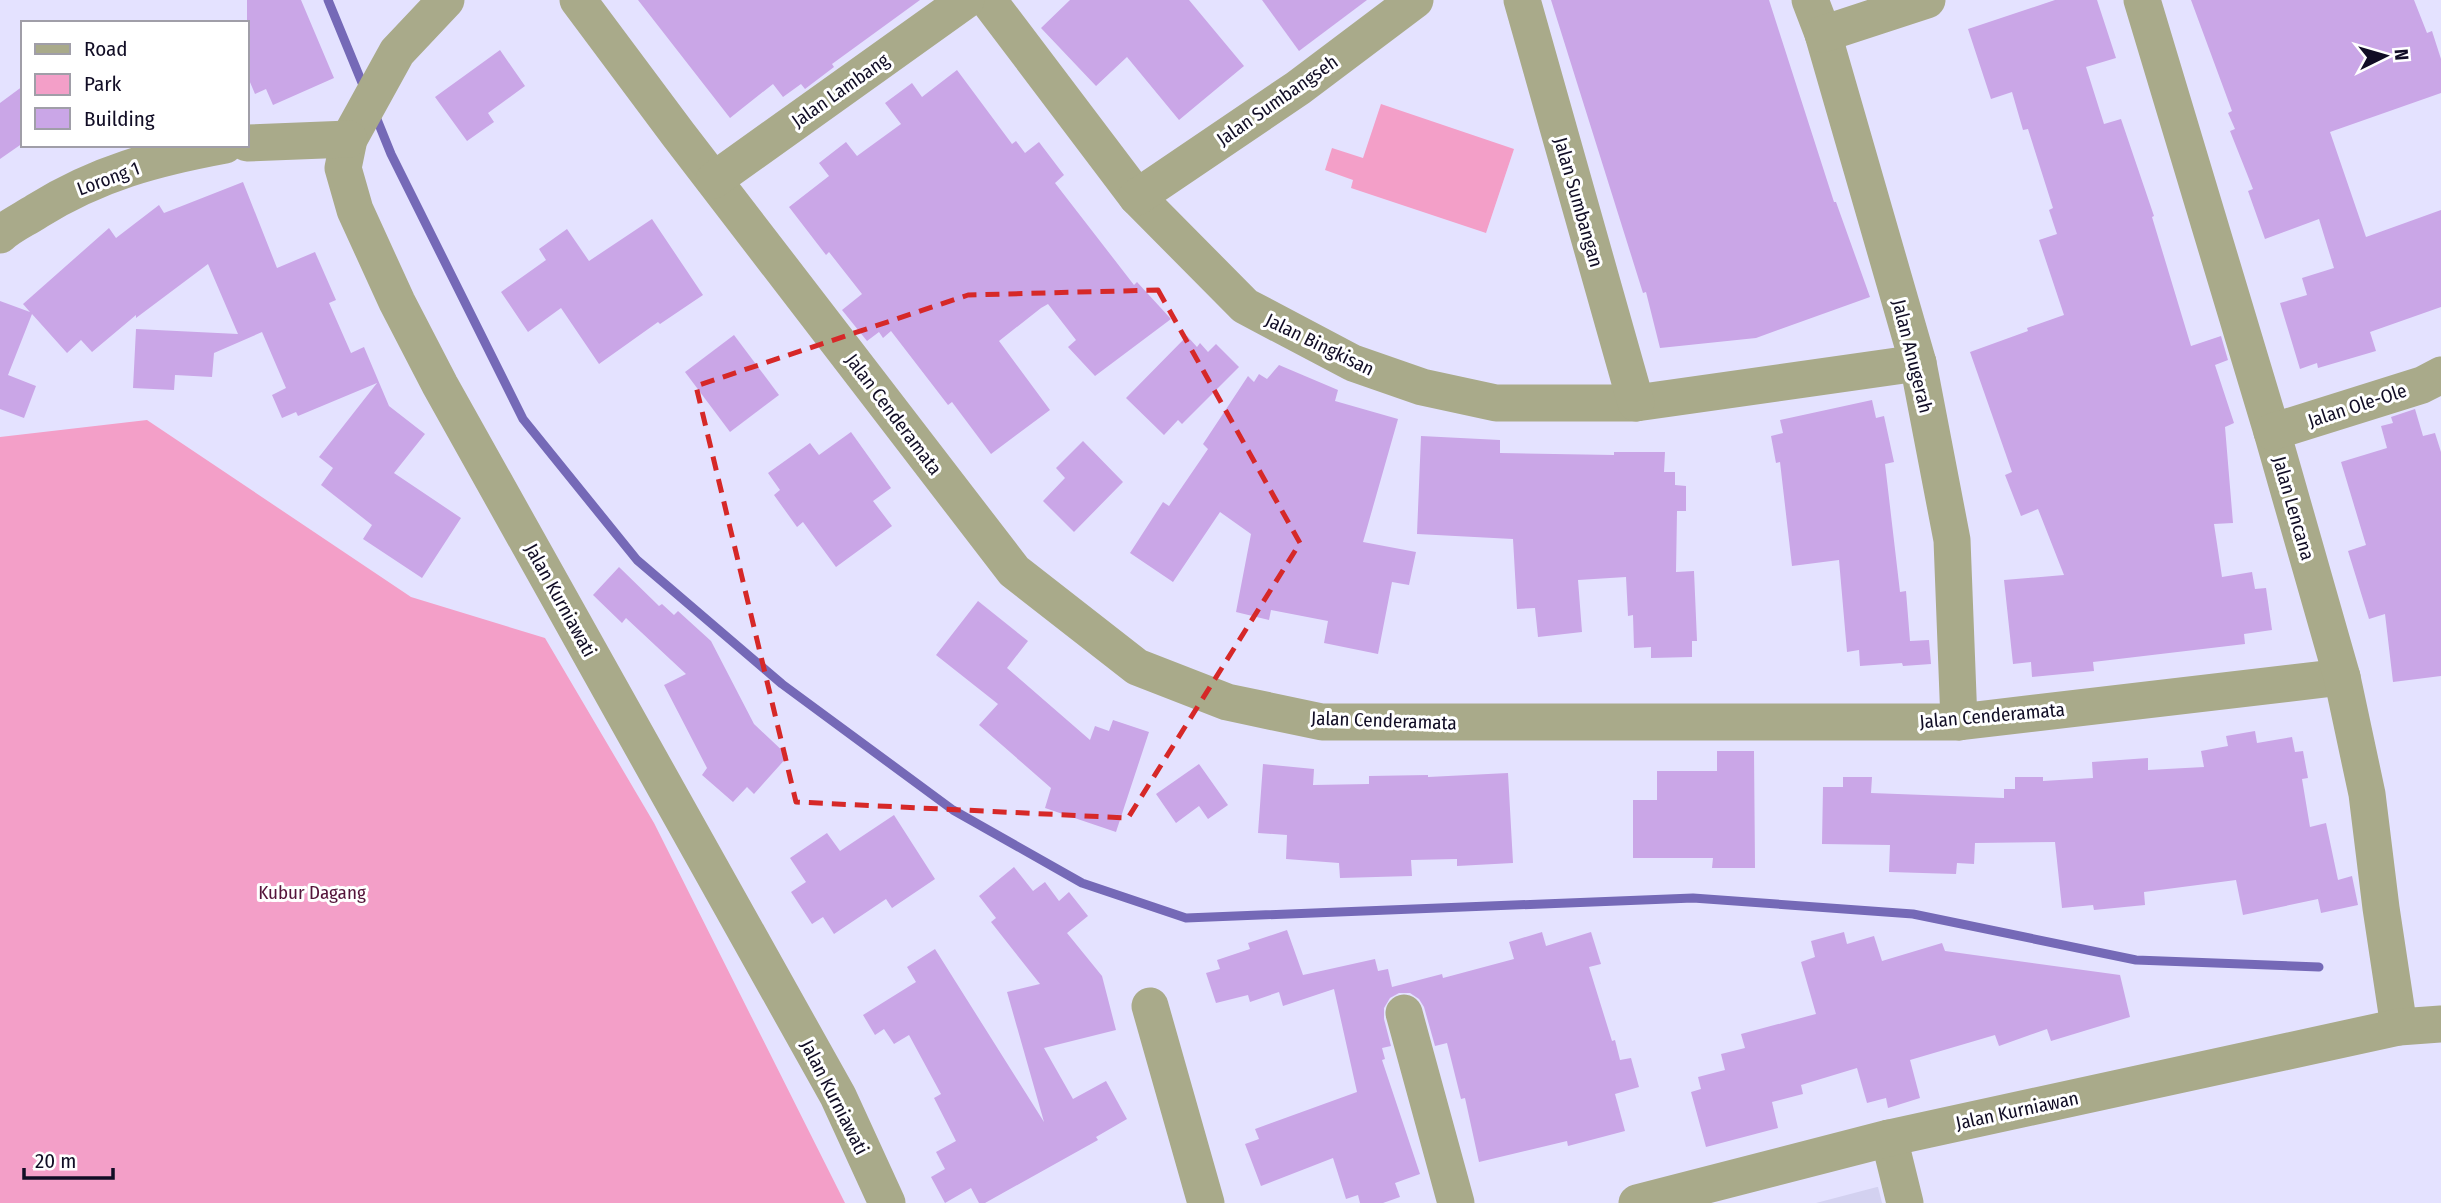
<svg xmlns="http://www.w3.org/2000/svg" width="2441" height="1203" font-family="'Fira Sans Condensed',sans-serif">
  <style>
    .built { fill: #d3d1f0 }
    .green { fill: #f39fc8 }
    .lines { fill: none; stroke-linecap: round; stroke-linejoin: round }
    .stream { stroke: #7569b7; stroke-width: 9 }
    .building { fill: #caa6e7 }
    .minor { stroke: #a9aa8a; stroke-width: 37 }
    .marked { fill: none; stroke: #d62828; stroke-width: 5; stroke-dasharray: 14 9; stroke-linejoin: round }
    .labels { text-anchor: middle; stroke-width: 6; stroke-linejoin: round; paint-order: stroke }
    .street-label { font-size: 19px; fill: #110d25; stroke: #fff }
    .park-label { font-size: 19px; fill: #55143a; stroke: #fff }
  </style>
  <rect width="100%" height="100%" fill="#e4e2ff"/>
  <!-- built -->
  <polygon class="built" points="1878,1187 1882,1203 1816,1203 1877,1187"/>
  <!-- green -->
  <g class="green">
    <polygon points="1381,104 1514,149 1486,233 1351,188 1353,180 1325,170 1332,148 1363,158"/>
    <polygon points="147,420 411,597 545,638 654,823 845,1203 0,1203 0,437"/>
  </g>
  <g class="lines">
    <!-- stream -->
    <g class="stream">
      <polyline points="328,0 365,90"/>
      <polyline points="374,112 391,154 523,419 637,560 782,684 953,810 1082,883 1186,918 1693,898 1913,914 2136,960 2319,967"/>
    </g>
  </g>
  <!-- building -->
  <g class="building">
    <polygon points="247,0 301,0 334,78 273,105 266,89 255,94 247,75"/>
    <polygon points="638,0 920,0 832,64 834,67 805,89 801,84 783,97 773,84 730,118"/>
    <polygon points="1070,0 1189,0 1244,66 1179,120 1127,57 1096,86 1041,28"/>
    <polygon points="1262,0 1367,0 1299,51"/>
    <polygon points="1551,0 1769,0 1834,202 1836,202 1870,297 1756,338 1660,348 1646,292 1643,293"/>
    <polygon points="2055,0 2097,0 2116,58 2086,67 2104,124 2121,119 2154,216 2152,217 2191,346 2221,336 2228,360 2215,365 2234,423 2225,427 2233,523 2214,524 2222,577 2252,572 2255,589 2266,588 2272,630 2244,634 2245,644 2093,662 2094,671 2032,677 2031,662 2013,664 2004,580 2064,575 2038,509 2021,516 2005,475 2012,472 1970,352 2028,331 2027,328 2064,315 2039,240 2057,234 2049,210 2053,208 2028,129 2023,130 2012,92 1991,99 1968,29"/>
    <polygon points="2191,0 2414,0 2427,33 2432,31 2441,59 2441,93 2330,132 2366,237 2441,210 2441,307 2370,332 2376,351 2318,368 2317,363 2300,369 2280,303 2307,295 2302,278 2334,268 2319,219 2265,239 2248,191 2253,189 2230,131 2235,129 2228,113 2232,111"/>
    <polygon points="500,50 525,86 488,113 494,122 467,141 435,97"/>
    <polygon points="957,70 1012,144 1016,141 1025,153 1039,142 1064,175 1055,183 1134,285 1137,282 1171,319 1095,376 1068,347 1076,340 1048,304 1041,308 999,341 1050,410 991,454 952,402 948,405 891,331 883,338 879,332 867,341 842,310 862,294 829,252 826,255 789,207 829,176 819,163 846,142 857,156 901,124 885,103 912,83 922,97"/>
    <polygon points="23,86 23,143 0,159 0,103"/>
    <polygon points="243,182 277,268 315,252 336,300 329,303 351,353 364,347 389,406 425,434 394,473 461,518 422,578 363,539 372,525 321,485 333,468 319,457 377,383 298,416 296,412 282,418 272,395 286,388 262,332 214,353 212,377 175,375 174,390 133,388 136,329 238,334 208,264 136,318 136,315 92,352 81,340 67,353 32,314 8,375 36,386 24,418 0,409 0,301 30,312 23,304 109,228 116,238 159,205 164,213"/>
    <polygon points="652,219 703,295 660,324 658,322 599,364 561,308 528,332 501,292 546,260 539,249 567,229 589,261"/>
    <polygon points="734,335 779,395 730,432 685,372"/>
    <polygon points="1187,336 1197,347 1200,343 1208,352 1216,344 1239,367 1182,424 1178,420 1164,435 1126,398"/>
    <polygon points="1279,365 1338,390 1335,401 1398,419 1363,542 1416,552 1409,585 1392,582 1378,654 1324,643 1328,621 1271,610 1269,620 1236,612 1251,534 1220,512 1173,582 1130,553 1163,502 1169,506 1208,449 1203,444 1248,376 1254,382 1259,374 1267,379"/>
    <polygon points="1872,400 1876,418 1884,416 1894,462 1885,464 1900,592 1906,591 1910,641 1929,640 1931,664 1903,666 1902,663 1860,666 1859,650 1847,652 1839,560 1792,566 1780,462 1776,463 1771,436 1783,433 1780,420"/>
    <polygon points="2415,409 2423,436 2435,433 2441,452 2441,676 2393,682 2385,614 2369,619 2348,551 2366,545 2341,462 2387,448 2381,426 2393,423 2391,417"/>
    <polygon points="851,432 891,488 873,501 892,526 836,567 803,522 797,527 774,495 780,490 768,473 810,443 819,455"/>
    <polygon points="1421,436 1500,440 1500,453 1614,455 1614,452 1665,452 1664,472 1675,472 1675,485 1686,486 1686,511 1677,511 1676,572 1694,571 1697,641 1692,641 1692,657 1651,658 1651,647 1634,648 1633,615 1628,616 1626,577 1578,580 1582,632 1538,637 1535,608 1517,609 1513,539 1417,534"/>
    <polygon points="1083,441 1123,482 1074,532 1043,501 1065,478 1056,468"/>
    <polygon points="619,567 659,606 662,604 674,615 678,611 711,641 754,724 788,756 754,794 747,787 733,802 702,775 707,768 664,685 686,674 626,618 622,623 593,595"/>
    <polygon points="978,601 1028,641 1007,668 1090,740 1095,726 1109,731 1113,720 1149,732 1116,832 1045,808 1051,788 979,725 998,704 936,655"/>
    <polygon points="2255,731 2257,743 2292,737 2295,752 2303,751 2308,778 2302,779 2310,827 2326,823 2338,880 2352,876 2358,905 2321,913 2318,899 2243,915 2236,880 2144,892 2145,905 2094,910 2093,905 2062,908 2055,842 1975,843 1974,864 1957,863 1956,874 1889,872 1890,845 1822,844 1823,787 1843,787 1843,777 1872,777 1871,793 2004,798 2004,789 2015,789 2015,777 2043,777 2043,781 2093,778 2092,762 2148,758 2148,770 2204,767 2201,751 2228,746 2226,736"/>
    <polygon points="1717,751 1754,751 1755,868 1712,868 1713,858 1633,858 1633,800 1657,800 1657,771 1717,771"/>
    <polygon points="1199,764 1228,805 1208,819 1199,806 1176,823 1156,794"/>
    <polygon points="1263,764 1314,769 1313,785 1369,784 1369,776 1428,775 1428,777 1508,773 1513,863 1457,866 1457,859 1411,860 1412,876 1340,878 1339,863 1286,859 1287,835 1258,833"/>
    <polygon points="894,815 935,879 892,908 886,899 834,934 823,917 812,924 791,892 806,882 790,858 827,833 840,851"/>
    <polygon points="1014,867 1033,891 1045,882 1059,901 1069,892 1088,916 1067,933 1102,976 1116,1030 1044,1048 1073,1099 1106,1081 1127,1119 1096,1137 1098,1140 985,1203 979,1203 971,1188 945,1203 931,1177 945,1169 936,1152 956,1141 934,1098 941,1094 909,1035 894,1044 884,1029 875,1035 863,1015 916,982 907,967 935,949 1044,1122 1007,992 1040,984 991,922 996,918 979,896"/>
    <polygon points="1287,930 1303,975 1375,959 1378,971 1388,969 1392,987 1442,974 1443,978 1514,959 1509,942 1542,932 1546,946 1591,932 1601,964 1589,967 1612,1041 1615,1040 1620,1060 1631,1058 1639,1087 1615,1094 1625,1131 1568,1146 1567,1141 1479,1162 1465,1098 1461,1099 1447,1043 1435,1046 1424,1007 1419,999 1410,993 1399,993 1390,998 1384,1008 1384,1019 1391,1046 1382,1048 1385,1059 1382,1060 1420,1174 1395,1183 1400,1197 1383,1203 1360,1203 1358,1195 1346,1199 1333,1158 1261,1186 1245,1144 1259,1139 1255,1129 1357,1092 1334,989 1283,1006 1279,992 1250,1002 1248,995 1216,1003 1206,973 1220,969 1217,960 1250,949 1248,943"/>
    <polygon points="1844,932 1847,944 1874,936 1882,961 1942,943 1945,951 2120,975 2130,1017 2051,1041 2047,1029 1999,1046 1995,1035 1910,1060 1920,1098 1888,1108 1886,1098 1867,1103 1857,1068 1801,1085 1803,1094 1772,1102 1778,1128 1706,1147 1691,1092 1701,1089 1698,1077 1725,1070 1721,1054 1745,1048 1741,1034 1816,1014 1801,962 1815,957 1811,941"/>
  </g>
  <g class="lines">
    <!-- minor -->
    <g class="minor">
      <polyline points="446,0 397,52 349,139 343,168 355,210 397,302 440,385 838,1096 887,1203"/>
      <polyline points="578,0 678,134 1014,571 1137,667 1227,702 1322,722 1959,722 2342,677"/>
      <polyline points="988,0 1137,197 1245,306 1353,363 1422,387 1496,403 1636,403 1918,363"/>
      <polyline points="1522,0 1636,403"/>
      <polyline points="1810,0 1823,34 1918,363 1952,540 1959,722"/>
      <polyline points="2142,0 2272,432 2342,677 2367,794 2381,908 2399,1027"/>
      <polyline points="1823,34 1927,0"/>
      <polyline points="247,143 349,139"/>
      <polyline points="714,180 966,0"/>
      <polyline points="1137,197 1298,88 1415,0"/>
      <path d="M0 235C11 225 25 219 37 211 98 173 155 158 225 145"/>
      <polyline points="2272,432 2422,385 2441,375"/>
      <polyline points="1150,1006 1206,1203"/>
      <polyline points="1404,1013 1456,1203"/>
      <polyline points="1889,1138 1905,1203"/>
      <polyline points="1637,1203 1889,1138 2399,1027 2441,1024"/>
    </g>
  </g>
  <!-- marked area -->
  <path class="marked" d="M1158 290 1300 543 1128 818 796 802 696 386 968 295Z"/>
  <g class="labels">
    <!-- street labels -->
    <g class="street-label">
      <text transform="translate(840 90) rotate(-35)" y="7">Jalan Lambang</text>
      <text transform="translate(1277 100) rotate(-35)" y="7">Jalan Sumbangseh</text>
      <text transform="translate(108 178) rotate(-20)" y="7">Lorong 1</text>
      <text transform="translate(1579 202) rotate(74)" y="7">Jalan Sumbangan</text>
      <text transform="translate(1320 344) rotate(26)" y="7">Jalan Bingkisan</text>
      <text transform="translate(1913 356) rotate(76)" y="7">Jalan Anugerah</text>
      <text transform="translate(2357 405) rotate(-18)" y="7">Jalan Ole-Ole</text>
      <text transform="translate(894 414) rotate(53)" y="7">Jalan Cenderamata</text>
      <text transform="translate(2294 508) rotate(74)" y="7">Jalan Lencana</text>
      <text transform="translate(561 600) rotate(61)" y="7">Jalan Kurniawati</text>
      <text transform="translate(1992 715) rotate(-5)" y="7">Jalan Cenderamata</text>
      <text transform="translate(1384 720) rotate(2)" y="7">Jalan Cenderamata</text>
      <text transform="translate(835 1097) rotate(63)" y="7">Jalan Kurniawati</text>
      <text transform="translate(2017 1110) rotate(-12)" y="7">Jalan Kurniawan</text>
    </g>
    <!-- park labels -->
    <g class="park-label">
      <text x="312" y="899">Kubur Dagang</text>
    </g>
  </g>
  <!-- legend -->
  <rect x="21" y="21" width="228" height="126" fill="#ffffff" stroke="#a09ea8" stroke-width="2"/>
  <rect x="35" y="44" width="35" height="10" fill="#a9aa8a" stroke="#a09ea8" stroke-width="2"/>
  <text x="84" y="56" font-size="21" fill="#110d25">Road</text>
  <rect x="35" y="74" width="35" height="21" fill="#f39fc8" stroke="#a09ea8" stroke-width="2"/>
  <text x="84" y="91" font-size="21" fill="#110d25">Park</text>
  <rect x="35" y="108" width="35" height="21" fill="#caa6e7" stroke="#a09ea8" stroke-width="2"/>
  <text x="84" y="126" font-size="21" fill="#110d25">Building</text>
  <!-- north arrow -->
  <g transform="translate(2385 56) rotate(85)" stroke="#ffffff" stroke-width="5" paint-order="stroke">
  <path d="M0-5L12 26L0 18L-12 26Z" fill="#110d25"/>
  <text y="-10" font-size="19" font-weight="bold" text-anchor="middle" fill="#110d25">N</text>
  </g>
  <!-- scale -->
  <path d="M24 1168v10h89v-10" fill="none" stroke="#110d25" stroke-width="3.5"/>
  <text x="35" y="1168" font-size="21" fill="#110d25" stroke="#ffffff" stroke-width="5" paint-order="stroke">20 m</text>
</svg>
